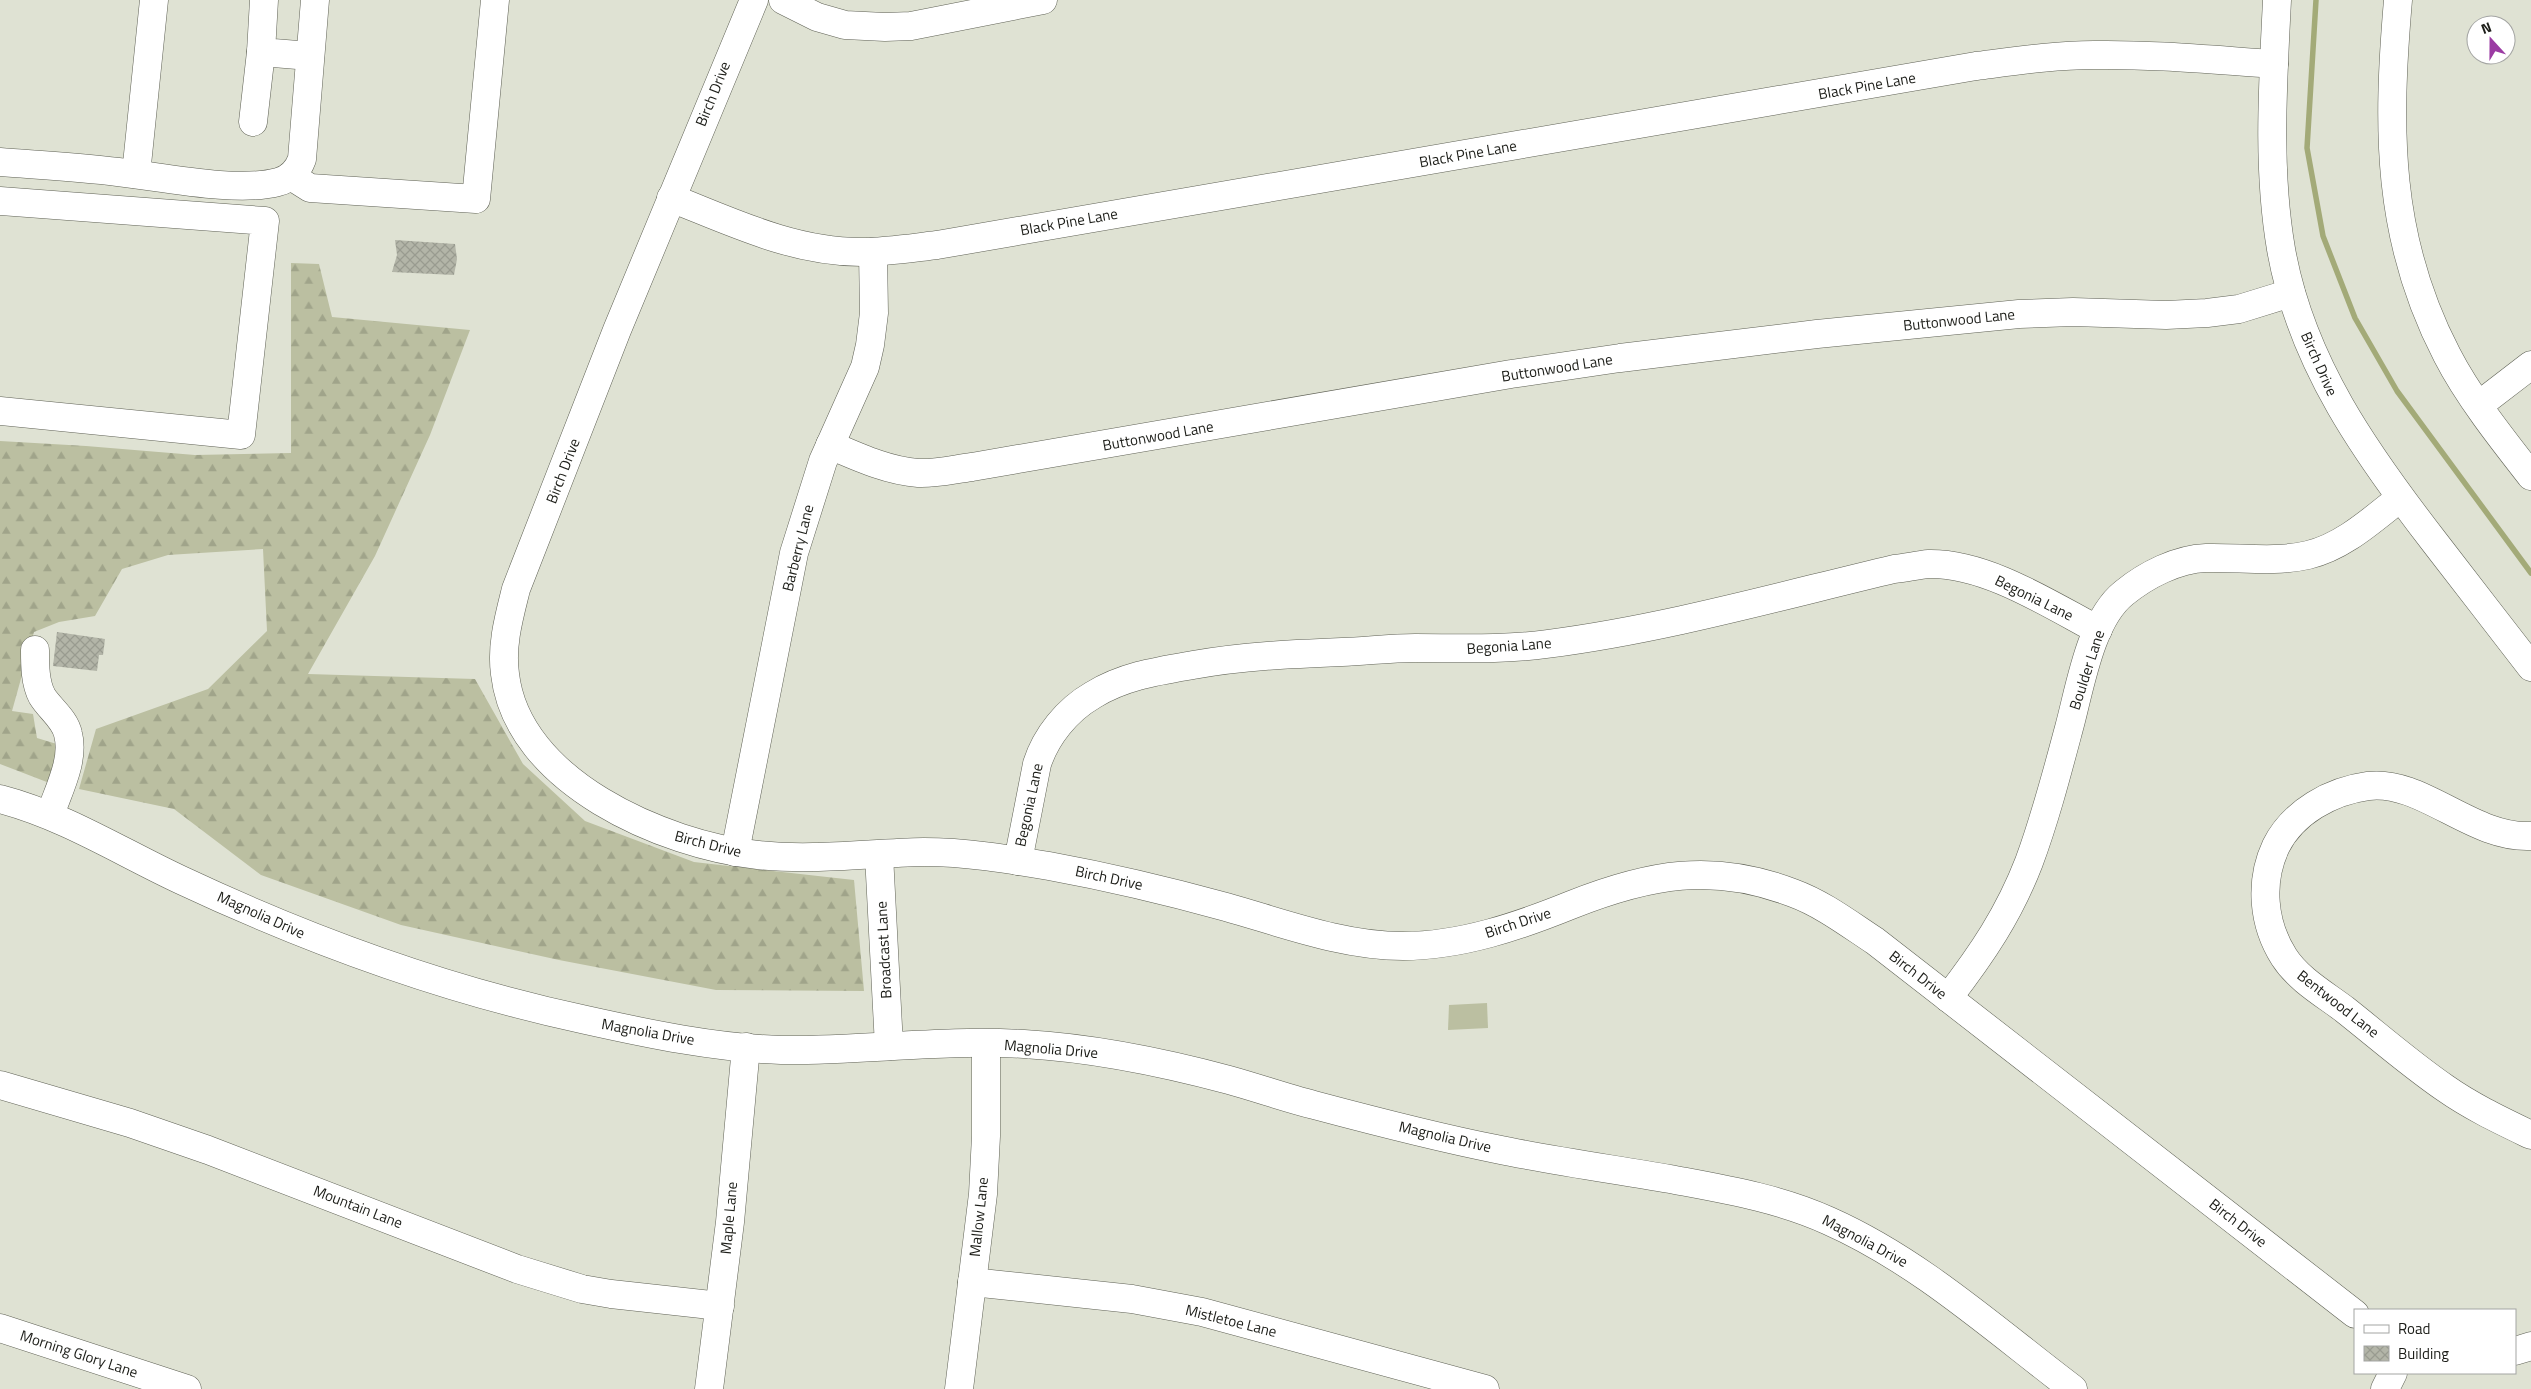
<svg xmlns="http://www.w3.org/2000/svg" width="2531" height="1389" font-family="'Titillium Web',sans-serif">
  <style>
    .forest { fill: url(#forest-firs) }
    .park { fill: #bbbfa1 }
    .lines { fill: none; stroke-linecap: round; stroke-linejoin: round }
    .stream { stroke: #a3aa78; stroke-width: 5.5 }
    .building { fill: url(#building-cross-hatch) }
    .minor-casing { stroke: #5f6155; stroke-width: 29 }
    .minor { stroke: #fff; stroke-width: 28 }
    .labels { text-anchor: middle; stroke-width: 5; stroke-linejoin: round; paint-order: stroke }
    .street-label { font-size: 15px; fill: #1c1d18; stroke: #fff }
  </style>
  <defs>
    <pattern id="forest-firs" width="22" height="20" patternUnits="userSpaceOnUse" patternTransform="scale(1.25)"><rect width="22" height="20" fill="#bbbfa1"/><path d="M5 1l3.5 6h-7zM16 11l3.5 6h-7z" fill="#a0a48a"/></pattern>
    <pattern id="building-cross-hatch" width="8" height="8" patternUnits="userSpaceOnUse" patternTransform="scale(1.25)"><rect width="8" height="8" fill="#b3b5a8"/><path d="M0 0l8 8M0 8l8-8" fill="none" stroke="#999b90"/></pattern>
  </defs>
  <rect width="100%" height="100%" fill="#dfe2d3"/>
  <!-- forest -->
  <polygon class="forest" points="291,263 319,264 332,317 470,330 430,435 375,556 308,674 475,679 523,764 585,821 694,862 854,880 864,991 716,990 559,960 401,925 261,875 174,809 79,789 96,729 208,689 267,631 263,549 168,555 122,569 95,616 59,622 34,632 12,711 33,714 37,738 60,745 52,784 0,764 0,441 86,446 195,455 291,453"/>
  <!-- park -->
  <polygon class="park" points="1487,1003 1488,1028 1448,1030 1449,1005"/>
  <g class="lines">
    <!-- stream -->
    <polyline class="stream" points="2316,0 2307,148 2323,236 2355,318 2397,391 2531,573"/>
  </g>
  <!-- building -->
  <g class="building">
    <polygon points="395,240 455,244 457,259 454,275 392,272 397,255"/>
    <polygon points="57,632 105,639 103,655 99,655 97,671 53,666"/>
  </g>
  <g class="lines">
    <!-- minor casing -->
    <g class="minor-casing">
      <g id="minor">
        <polyline points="264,0 261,52 310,56"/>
        <path d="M754 0 617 330 516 589C509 617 501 645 505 674 517 782 664 845 758 855 813 861 869 853 924 852 966 852 1008 859 1049 866 1109 877 1168 891 1226 907 1283 923 1343 946 1403 946 1461 946 1519 926 1571 905 1649 874 1713 862 1793 893 1823 904 1849 924 1875 941L2355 1314"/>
        <polyline points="783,0 817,17 845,25 885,27 911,26 1043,0"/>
        <path d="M2277 0C2273 83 2267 167 2281 249 2301 363 2367 455 2436 544 2468 585 2499 626 2531 667"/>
        <path d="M2398 0C2387 128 2386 238 2447 355 2468 396 2502 439 2531 476"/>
        <polyline points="253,122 261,52"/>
        <path d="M0 162C39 165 79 167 118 172 162 177 238 193 278 182 290 179 298 170 302 159L315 0"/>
        <polyline points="136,174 154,0"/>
        <polyline points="291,176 310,188 476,199 495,0"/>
        <path d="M671 198C732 222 793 252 861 252 886 252 911 248 937 245L1976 66C2015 61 2055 55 2094 55 2154 54 2214 60 2274 64"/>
        <polyline points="0,201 265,221 241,435 0,411"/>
        <polyline points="2479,405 2531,365"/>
        <path d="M830 445C858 457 888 471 918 473 936 474 955 469 972 467L1511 374 1620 358 1817 334 2019 314 2073 312 2166 315 2207 313 2239 309 2291 293"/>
        <path d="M35 650C35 665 35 683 42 696 49 708 65 719 68 734 75 760 58 791 50 815"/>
        <path d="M0 799C65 816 121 852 181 880 311 941 445 990 586 1020 649 1034 716 1048 781 1050 862 1051 943 1039 1024 1044 1093 1048 1162 1062 1229 1080 1258 1088 1286 1098 1314 1105 1374 1121 1435 1137 1496 1149 1553 1161 1612 1169 1670 1179 1723 1189 1779 1198 1829 1221 1919 1261 1995 1330 2073 1389"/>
        <path d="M2531 836C2472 839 2422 779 2368 786 2331 791 2293 812 2276 846 2259 882 2263 924 2284 957 2298 979 2324 994 2344 1009 2377 1035 2410 1064 2445 1088 2472 1107 2502 1121 2531 1135"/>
        <polyline points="735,852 794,553 823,461 865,367 870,345 874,313 873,252"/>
        <polyline points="879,855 889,1046"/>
        <path d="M1018 861 1037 764C1046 736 1067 710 1093 695 1124 676 1158 671 1193 665 1243 656 1292 654 1342 652 1367 651 1391 648 1415 648 1459 648 1503 650 1547 644 1664 629 1780 596 1894 569 1906 568 1917 565 1929 564 1986 563 2049 604 2098 630"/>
        <path d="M1948 998C1982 954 2009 914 2029 862 2045 819 2057 773 2069 728 2080 688 2090 620 2124 593 2146 575 2177 559 2206 558 2240 557 2274 563 2308 555 2343 547 2373 519 2400 498"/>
        <polyline points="0,1085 130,1123 208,1150 517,1269 582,1289 611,1294 720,1306"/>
        <polyline points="972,1282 1132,1299 1202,1312 1485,1389"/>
        <polyline points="0,1328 187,1389"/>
        <polyline points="2515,1351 2531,1346"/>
        <polyline points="709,1389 730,1222 746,1047"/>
        <polyline points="959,1389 983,1194 986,1136 986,1044"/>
        <polyline points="2385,1389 2393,1373"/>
      </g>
    </g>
    <!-- minor -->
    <use href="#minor" class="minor"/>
  </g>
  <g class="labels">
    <!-- street labels -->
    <g class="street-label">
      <text transform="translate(1867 86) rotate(-10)" y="5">Black Pine Lane</text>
      <text transform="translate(713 94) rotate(-68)" y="5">Birch Drive</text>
      <text transform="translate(1468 154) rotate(-10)" y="5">Black Pine Lane</text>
      <text transform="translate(1069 222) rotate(-10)" y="5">Black Pine Lane</text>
      <text transform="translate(1959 320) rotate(-6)" y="5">Buttonwood Lane</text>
      <text transform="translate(2319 364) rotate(66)" y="5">Birch Drive</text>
      <text transform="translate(1557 368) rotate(-9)" y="5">Buttonwood Lane</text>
      <text transform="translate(1158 436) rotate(-10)" y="5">Buttonwood Lane</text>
      <text transform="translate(563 471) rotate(-69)" y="5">Birch Drive</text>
      <text transform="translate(798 548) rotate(-76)" y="5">Barberry Lane</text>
      <text transform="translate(2034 598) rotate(26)" y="5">Begonia Lane</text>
      <text transform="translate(1509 646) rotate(-4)" y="5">Begonia Lane</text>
      <text transform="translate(2087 670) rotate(-72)" y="5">Boulder Lane</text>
      <text transform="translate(1029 805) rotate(-78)" y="5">Begonia Lane</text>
      <text transform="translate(708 844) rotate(14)" y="5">Birch Drive</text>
      <text transform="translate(1109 878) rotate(12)" y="5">Birch Drive</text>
      <text transform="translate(261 915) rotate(24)" y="5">Magnolia Drive</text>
      <text transform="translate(1518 923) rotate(-18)" y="5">Birch Drive</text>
      <text transform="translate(884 950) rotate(-93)" y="5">Broadcast Lane</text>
      <text transform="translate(1918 975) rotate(38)" y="5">Birch Drive</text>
      <text transform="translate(2338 1004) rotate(38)" y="5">Bentwood Lane</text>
      <text transform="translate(648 1032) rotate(10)" y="5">Magnolia Drive</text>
      <text transform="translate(1051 1049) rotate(5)" y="5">Magnolia Drive</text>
      <text transform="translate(1445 1137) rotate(13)" y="5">Magnolia Drive</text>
      <text transform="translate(358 1207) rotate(21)" y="5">Mountain Lane</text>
      <text transform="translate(979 1217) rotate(-84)" y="5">Mallow Lane</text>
      <text transform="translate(729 1218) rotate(-85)" y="5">Maple Lane</text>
      <text transform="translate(2238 1223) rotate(38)" y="5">Birch Drive</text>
      <text transform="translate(1865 1241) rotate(28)" y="5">Magnolia Drive</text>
      <text transform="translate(1231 1321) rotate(14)" y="5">Mistletoe Lane</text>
      <text transform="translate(79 1354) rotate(18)" y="5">Morning Glory Lane</text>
    </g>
  </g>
  <!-- legend -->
  <rect x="2354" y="1309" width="162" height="65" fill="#ffffff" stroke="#a4a5a3"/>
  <rect x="2364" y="1325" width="25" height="8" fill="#ffffff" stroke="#a4a5a3"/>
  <text x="2398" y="1334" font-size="15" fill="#1c1d18">Road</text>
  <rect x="2364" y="1346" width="25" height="15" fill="url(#building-cross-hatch)" stroke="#a4a5a3"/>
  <text x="2398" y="1359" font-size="15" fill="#1c1d18">Building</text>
  <!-- north arrow -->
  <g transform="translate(2491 40) rotate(339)"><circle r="24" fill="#ffffff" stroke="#a4a5a3"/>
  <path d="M0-4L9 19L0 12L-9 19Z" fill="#9b3ba3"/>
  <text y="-8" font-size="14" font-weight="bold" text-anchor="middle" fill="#1c1d18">N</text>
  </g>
</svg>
